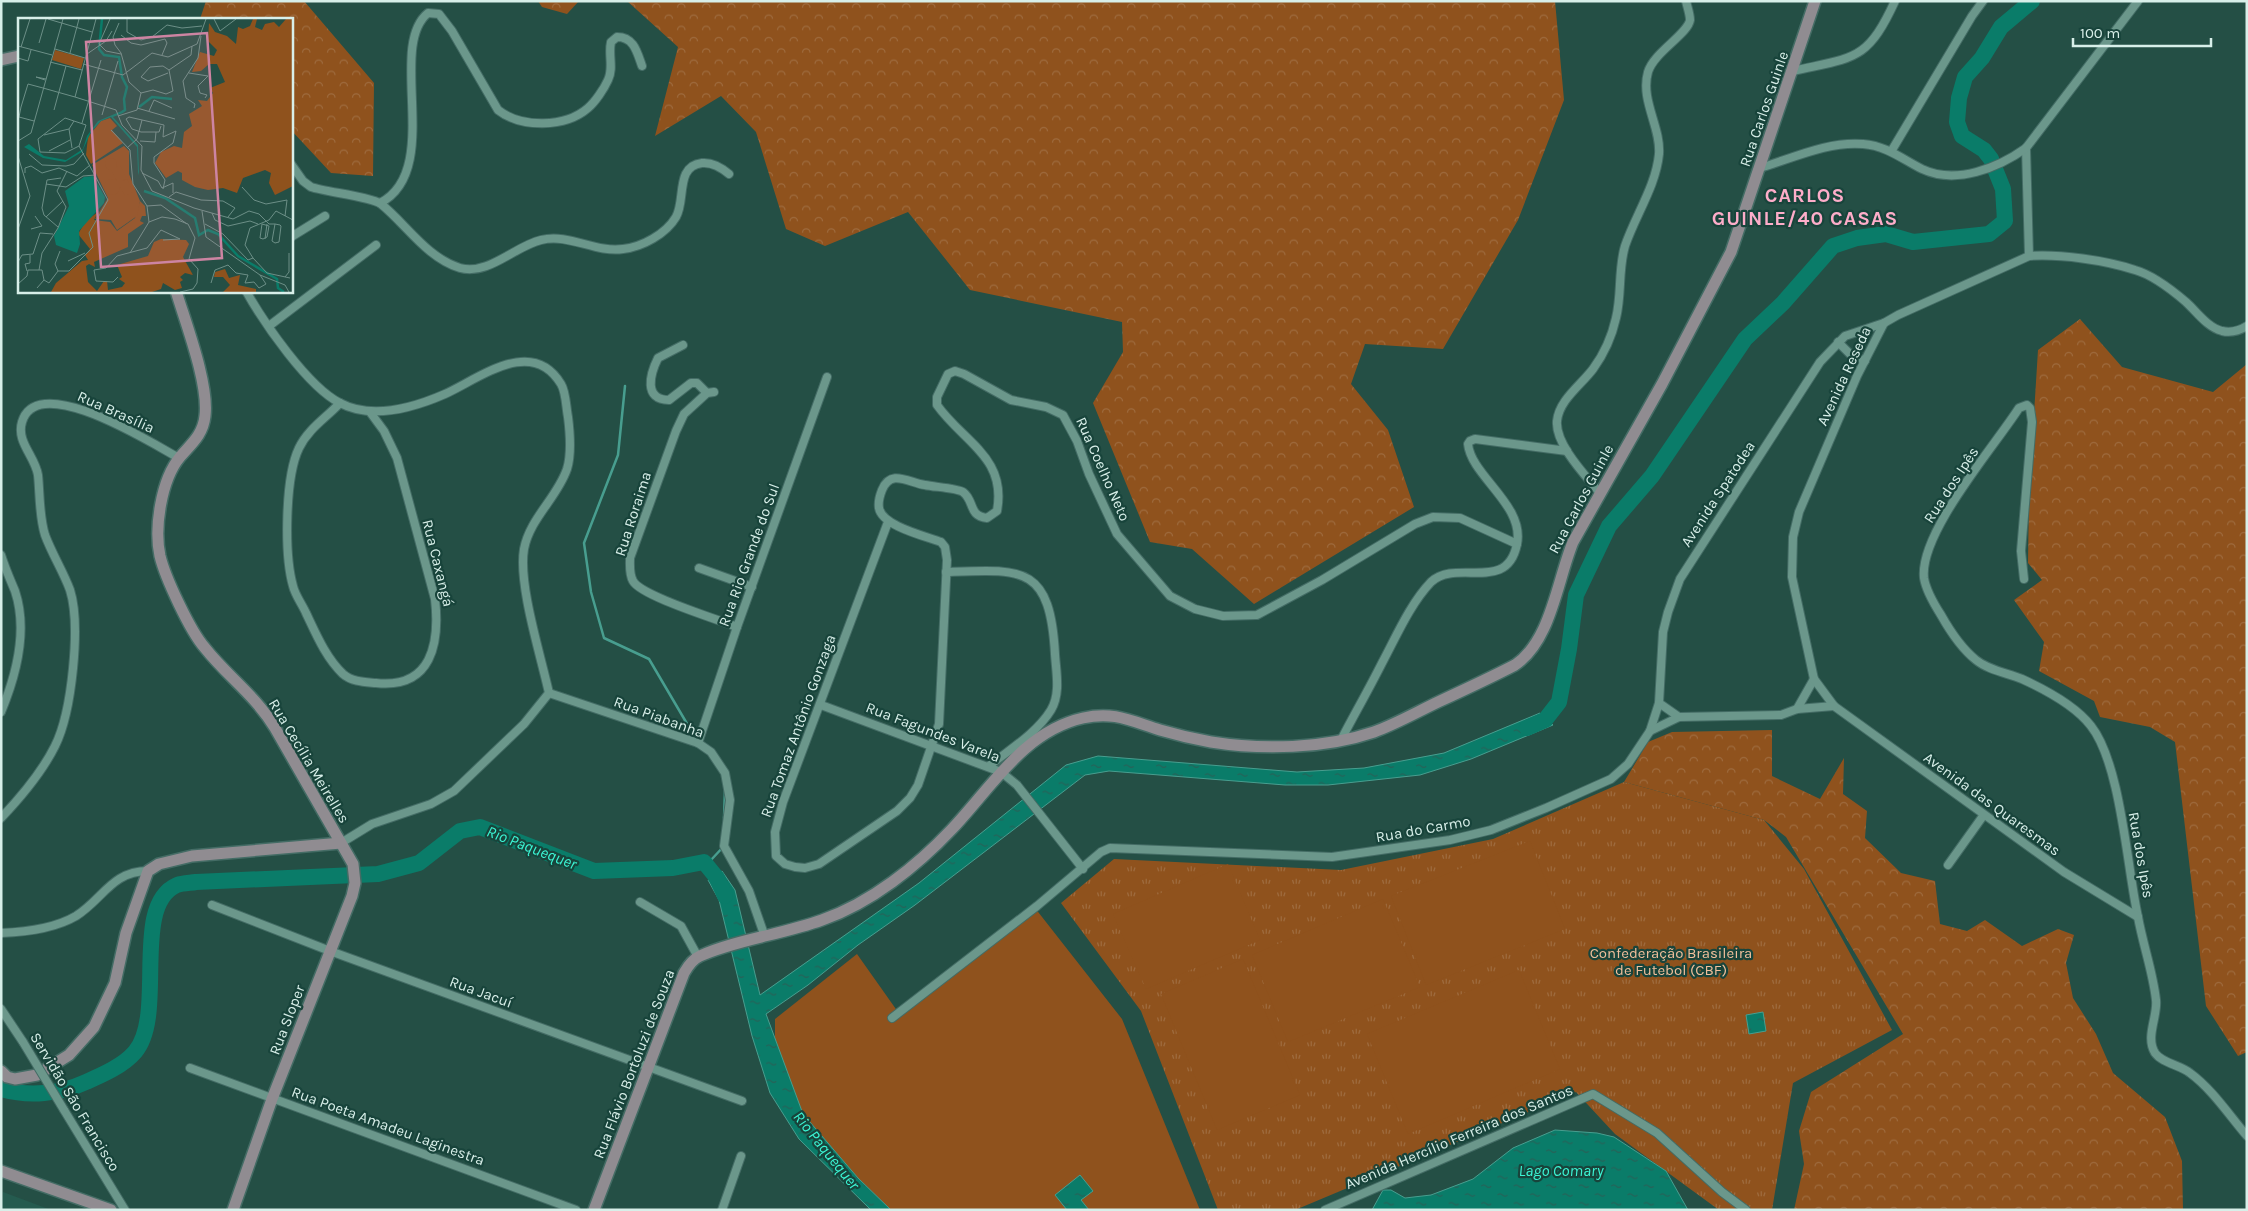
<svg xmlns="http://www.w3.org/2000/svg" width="2248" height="1211" font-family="Karla,sans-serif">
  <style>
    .built { fill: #255b4f }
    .forest { fill: url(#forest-crowns) }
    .park { fill: url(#park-tufts) }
    .pitch { fill: #8f521d }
    .water { fill: url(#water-ripples); stroke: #489e8f }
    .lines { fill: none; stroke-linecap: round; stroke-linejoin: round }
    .stream { stroke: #489e8f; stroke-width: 2.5 }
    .river { stroke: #0a7c69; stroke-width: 16 }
    .street-casing { stroke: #446c65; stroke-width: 10 }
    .secondary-casing { stroke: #446c65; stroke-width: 14 }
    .street { stroke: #6b978b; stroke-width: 8 }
    .secondary { stroke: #908c91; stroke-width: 11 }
    .street-bridge-casing { stroke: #446c65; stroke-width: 10; stroke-linecap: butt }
    .street-bridge { stroke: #6b978b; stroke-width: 8 }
    .labels { text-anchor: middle; stroke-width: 4.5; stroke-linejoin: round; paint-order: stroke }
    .street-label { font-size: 15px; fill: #d8efe9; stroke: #18443b }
    .park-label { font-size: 15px; fill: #f1bf9b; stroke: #18443b }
    .water-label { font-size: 16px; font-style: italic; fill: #3bf5d4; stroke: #18443b }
    .district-label { font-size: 20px; font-weight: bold; letter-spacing: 1px; fill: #fdadc9; stroke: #18443b }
    .inset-river { fill: none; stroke: #0a7c69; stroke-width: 2.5 }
    .inset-road { fill: none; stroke: #6c8f87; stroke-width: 1 }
    .view { fill: #cd84a2; fill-opacity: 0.15; stroke: #cd84a2; stroke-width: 2.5 }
    .inset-edge { fill: none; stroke: #d8efe9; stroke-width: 2.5 }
  </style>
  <defs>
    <pattern id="forest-crowns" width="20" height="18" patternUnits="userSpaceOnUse" patternTransform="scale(1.25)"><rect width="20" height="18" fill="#8f521d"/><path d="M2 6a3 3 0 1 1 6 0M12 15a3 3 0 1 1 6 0" fill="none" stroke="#9e6b3e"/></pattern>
    <pattern id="park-tufts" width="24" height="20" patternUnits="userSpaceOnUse" patternTransform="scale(1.25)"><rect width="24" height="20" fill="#8f521d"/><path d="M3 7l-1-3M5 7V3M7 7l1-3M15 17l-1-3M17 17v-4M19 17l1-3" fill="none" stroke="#9e6b3e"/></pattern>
    <pattern id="water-ripples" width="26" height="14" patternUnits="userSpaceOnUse" patternTransform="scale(1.25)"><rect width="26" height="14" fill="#0a7c69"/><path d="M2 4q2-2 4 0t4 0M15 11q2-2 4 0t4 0" fill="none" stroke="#266258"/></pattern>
  </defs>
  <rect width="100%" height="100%" fill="#244f45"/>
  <!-- built -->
  <polygon class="built" points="3,1192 51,1210 1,1210"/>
  <!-- forest -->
  <g class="forest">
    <polygon points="206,1 304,1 374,83 373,176 331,173 291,130 291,19 200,19"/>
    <polygon points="538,1 579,1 567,14 542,7"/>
    <polygon points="627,1 1555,1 1564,100 1518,220 1443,349 1365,344 1351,384 1388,430 1414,507 1254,604 1192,549 1150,542 1093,403 1123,352 1122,322 970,290 908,212 825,246 786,229 756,132 721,96 655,136 678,47"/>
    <polygon points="2080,319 2122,367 2213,392 2247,364 2247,1052 2238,1056 2206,1006 2175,742 2150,727 2100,717 2094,701 2039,671 2044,642 2014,600 2042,580 2028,563 2029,494 2038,350"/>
    <polygon points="1772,730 1772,776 1820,799 1844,758 1843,794 1867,811 1865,838 1901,873 1935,881 1940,924 1967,931 1985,920 2022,946 2058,929 2074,935 2066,963 2073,998 2096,1034 2113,1073 2165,1117 2182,1161 2183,1210 1794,1210 1804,1164 1799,1131 1811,1092 1903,1034 1786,837 1764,820 1624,782 1648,742 1672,732"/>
  </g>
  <!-- park -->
  <polygon class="park" points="1624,782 1764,820 1804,869 1892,1030 1793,1083 1772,1210 1719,1210 1615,1134 1576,1092 1295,1210 1218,1210 1141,1011 1061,903 1114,859 1341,870 1493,839"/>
  <!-- pitch -->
  <g class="pitch">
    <polygon points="1530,841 1565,929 1426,985 1391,896"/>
    <polygon points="1228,864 1260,940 1146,989 1113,914"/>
    <polygon points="1383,899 1420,987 1288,1042 1252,955"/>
    <polygon points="1035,908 1122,1019 1200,1210 891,1210 858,1178 803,1114 775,1042 775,1019 857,954 898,1012"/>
    <polygon points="1243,959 1300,1095 1217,1130 1161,994"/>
    <polygon points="1519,970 1560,1069 1408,1134 1367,1034"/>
  </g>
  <!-- water -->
  <g class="water">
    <polygon points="1540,713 1553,725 1471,759 1420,775 1328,785 1285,785 1109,771 1085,775 915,905 858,945 808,985 766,1014 803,1114 858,1178 891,1210 871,1210 799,1139 770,1093 752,1036 719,900 708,880 722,871 735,890 760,995 919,883 1066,765 1098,756 1297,772 1364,768 1444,753"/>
    <polygon points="1763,1012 1766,1031 1749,1034 1746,1015"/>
    <polygon points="1555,1130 1597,1133 1614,1137 1666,1171 1688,1210 1372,1210 1383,1190 1391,1190 1405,1198 1431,1195 1473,1179 1513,1148"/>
    <polygon points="1080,1175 1093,1191 1081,1200 1089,1210 1067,1210 1055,1195"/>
  </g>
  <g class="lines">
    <!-- stream -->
    <g class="stream">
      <polyline points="625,386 618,455 584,543 591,592 604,638 649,659 696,739"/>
      <polyline points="724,818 725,789"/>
      <polyline points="704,862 711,860 724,846"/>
    </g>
    <!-- river -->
    <g class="river">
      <polyline points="1527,728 1545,720 1559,702 1569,649 1576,595 1609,526 1652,476 1745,339 1783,303 1833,246 1857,238 1886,234 1913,242 1989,234 2005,221 2003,189 1991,159 1984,150 1962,136 1957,122 1959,98 1965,77 1982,58 2001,27 2032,1"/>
      <path d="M1 1089C29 1097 60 1094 86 1082 102 1075 123 1066 135 1052 167 1015 130 905 177 885 183 883 190 883 196 882L378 874 419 863 460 831 480 827 594 871 673 868 704 862 717 878 725 896"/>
    </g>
    <!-- street casing -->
    <g class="street-casing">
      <g id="street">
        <path d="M1793 71C1854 57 1867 62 1895 1"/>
        <polyline points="2026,148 2029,256"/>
        <polyline points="1892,150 1972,16 1983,1"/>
        <path d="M291 164 303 181 311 187C326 192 372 197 381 204 406 224 427 258 460 268 488 276 515 246 541 240 569 233 595 253 623 249 642 247 666 234 676 217 686 200 675 166 702 163 713 162 722 168 729 174"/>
        <path d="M1760 168C1793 158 1828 141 1863 144 1887 146 1902 159 1922 169 1956 185 1998 168 2026 148L2138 1"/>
        <path d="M380 203C444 170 386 47 428 13L439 14 452 31 498 110C521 128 565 128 588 108 595 102 604 89 608 80 614 68 608 55 611 42L617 37C634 37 637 52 642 66"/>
        <polyline points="291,237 325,216"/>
        <path d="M246 291C264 323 308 387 340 403 372 420 413 408 445 394 480 378 532 336 561 384 566 392 566 407 568 417 570 433 572 453 567 469 557 498 530 518 524 549 518 585 541 656 549 693L524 724 454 791 431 804 372 824 341 843"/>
        <polyline points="269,326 376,245"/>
        <polyline points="1838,342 1850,354 1865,361"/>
        <path d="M683 345 658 358C650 374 643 400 669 400L691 383H697L707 393"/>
        <path d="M714 392 707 393 684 414 676 431 630 558C630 565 629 574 633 581 641 596 717 619 737 627"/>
        <path d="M340 403C326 418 308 429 299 448 285 477 284 554 293 586 295 595 302 604 306 613 316 634 326 658 343 674 352 682 365 682 376 683 432 689 440 643 435 599L397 458 384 431 370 412"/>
        <path d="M1599 492C1585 475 1555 444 1557 421 1559 400 1581 385 1593 369 1604 354 1612 336 1616 318 1622 294 1618 269 1625 246 1635 216 1656 186 1659 154 1661 127 1640 100 1648 72 1654 52 1688 34 1690 20 1690 14 1687 6 1686 1"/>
        <path d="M888 522 783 802 775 832 776 856 785 864 795 867 805 868 819 864 897 811 910 798 918 785 939 724 947 560 945 547 941 542C925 536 882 526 879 508 878 502 880 495 882 490 891 468 909 483 925 485 934 487 956 488 963 492 975 501 968 516 987 518L997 511C1007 457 963 442 937 405V397L948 374 955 371 964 374 1011 400 1046 407 1063 415 1077 441 1089 474 1117 534 1170 596 1195 609 1223 616 1257 615 1322 580 1415 524 1433 517 1460 518 1517 544"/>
        <path d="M1 555C5 568 10 579 15 591 28 630 16 676 1 712"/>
        <polyline points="699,568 752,587"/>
        <path d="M946 572C1023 569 1050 565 1055 654 1056 672 1061 693 1051 710 1037 733 1009 750 989 766"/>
        <path d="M2024 579 2021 551 2032 422 2030 408 2027 405 2019 408C1994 447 1919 533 1924 578 1926 591 1934 604 1941 615 1950 631 1961 648 1976 660 1988 670 2007 673 2022 679 2046 690 2075 705 2091 726 2121 764 2127 868 2138 917 2143 945 2153 972 2156 1000 2158 1016 2145 1037 2155 1053 2162 1063 2180 1065 2190 1073 2212 1089 2229 1115 2247 1136"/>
        <polyline points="549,693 698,743 711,752 725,773 730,800 724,846 749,891 765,937"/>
        <polyline points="821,705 1001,772 1017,785 1083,869"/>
        <polyline points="1797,709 1814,679"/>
        <polyline points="1679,717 1659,703 1663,632 1668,612 1680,579 1820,362 1845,336 1884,323"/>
        <polyline points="1650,731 1659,703"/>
        <path d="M1341 740C1354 715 1369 689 1382 663 1396 637 1410 604 1431 582 1457 558 1507 594 1517 544 1525 505 1471 476 1468 444L1470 441 1475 439 1567 451"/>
        <polyline points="698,743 737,627 827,377"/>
        <path d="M1 818C21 797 42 772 55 746 72 712 81 625 70 590 63 571 52 554 45 535 39 516 40 494 38 475 35 456 16 442 22 422 37 370 153 444 179 458"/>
        <polyline points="1948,865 1983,816"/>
        <polyline points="640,902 681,926 698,957"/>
        <polyline points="212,905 330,951 742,1101"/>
        <path d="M2138 917 2064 872 1834 706 1814 679 1792 577 1793 537 1799 512 1857 376 1884 323 1898 315 2029 256C2060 254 2105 260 2135 270 2153 275 2172 290 2186 302 2197 312 2207 327 2222 331 2231 333 2239 331 2247 326"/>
        <path d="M1 933C26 932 54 929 76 916 103 899 112 871 148 871"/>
        <polyline points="1,1009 23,1042"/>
        <polyline points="892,1018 1037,906 1101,852 1110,848 1332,857 1450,840 1491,830 1546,808 1611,779 1628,764 1650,731 1679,717 1781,715 1797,709 1834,706"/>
        <polyline points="190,1068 576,1210"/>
        <polyline points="64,1110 125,1210"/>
        <polyline points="722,1210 741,1156"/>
        <polyline points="1325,1210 1593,1094 1657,1133 1722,1192 1746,1210"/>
      </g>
    </g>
    <!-- secondary casing -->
    <g class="secondary-casing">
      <g id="secondary">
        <polyline points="1,60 19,56"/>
        <path d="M176 291C186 324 209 384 205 416 203 435 191 444 180 457 161 480 154 528 160 556 165 577 190 631 205 648 227 676 256 696 275 728L353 864 355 883 352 896 272 1099 233 1210"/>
        <polyline points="1,1071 7,1077 15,1079 37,1075 69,1055 94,1027 115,983 126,933 148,871 159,864 192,856 341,843"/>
        <polyline points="1,1171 111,1210"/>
        <path d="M594 1210 684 973C688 966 693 959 700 956 735 940 784 934 822 920 871 903 917 866 952 829 991 788 1024 731 1083 718 1114 711 1131 721 1160 730 1177 735 1194 739 1211 742 1262 750 1324 749 1374 732 1396 724 1417 712 1438 702 1464 690 1490 678 1515 665 1551 641 1557 581 1573 542L1662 384 1731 252 1815 1"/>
      </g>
    </g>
    <!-- street -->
    <use href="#street" class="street"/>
    <!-- secondary -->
    <use href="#secondary" class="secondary"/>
    <!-- street-bridge casing -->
    <g class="street-bridge-casing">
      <polyline id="street-bridge" points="23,1042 64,1110"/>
    </g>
    <!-- street-bridge -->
    <use href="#street-bridge" class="street-bridge"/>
  </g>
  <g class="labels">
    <!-- street labels -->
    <g class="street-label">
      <text transform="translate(1764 109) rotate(-71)" y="5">Rua Carlos Guinle</text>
      <text transform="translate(1844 376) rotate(-65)" y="5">Avenida Reseda</text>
      <text transform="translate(116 412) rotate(24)" y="5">Rua Brasília</text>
      <text transform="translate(1103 469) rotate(66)" y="5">Rua Coelho Neto</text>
      <text transform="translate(1951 485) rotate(-57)" y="5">Rua dos Ipês</text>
      <text transform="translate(1718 494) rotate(-57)" y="5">Avenida Spatodea</text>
      <text transform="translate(1581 499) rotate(-62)" y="5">Rua Carlos Guinle</text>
      <text transform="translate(633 514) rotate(-72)" y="5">Rua Roraima</text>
      <text transform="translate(749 555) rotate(-70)" y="5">Rua Rio Grande do Sul</text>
      <text transform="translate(438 563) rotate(76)" y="5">Rua Caxangá</text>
      <text transform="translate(659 717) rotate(20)" y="5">Rua Piabanha</text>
      <text transform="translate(798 726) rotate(-70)" y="5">Rua Tomaz Antônio Gonzaga</text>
      <text transform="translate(933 732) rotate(21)" y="5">Rua Fagundes Varela</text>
      <text transform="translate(309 761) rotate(59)" y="5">Rua Cecília Meirelles</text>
      <text transform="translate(1992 804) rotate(36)" y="5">Avenida das Quaresmas</text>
      <text transform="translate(1423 829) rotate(-10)" y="5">Rua do Carmo</text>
      <text transform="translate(2141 855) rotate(80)" y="5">Rua dos Ipês</text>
      <text transform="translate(481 992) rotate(20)" y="5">Rua Jacuí</text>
      <text transform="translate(287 1020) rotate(-69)" y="5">Rua Sloper</text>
      <text transform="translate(634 1064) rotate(-69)" y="5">Rua Flávio Bortoluzi de Souza</text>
      <text transform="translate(75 1102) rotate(59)" y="5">Servidão São Francisco</text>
      <text transform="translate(388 1126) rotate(20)" y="5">Rua Poeta Amadeu Laginestra</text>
      <text transform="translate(1459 1137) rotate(-23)" y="5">Avenida Hercílio Ferreira dos Santos</text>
    </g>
    <!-- park labels -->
    <g class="park-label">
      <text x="1671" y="958">Confederação Brasileira<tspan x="1671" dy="17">de Futebol (CBF)</tspan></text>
    </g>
    <!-- water labels -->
    <g class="water-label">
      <text transform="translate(532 847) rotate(21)" y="6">Rio Paquequer</text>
      <text transform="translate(827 1150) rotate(51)" y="6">Rio Paquequer</text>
      <text x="1561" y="1176">Lago Comary</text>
    </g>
    <!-- district labels -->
    <g class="district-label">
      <text x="1805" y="202">CARLOS<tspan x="1805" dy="23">GUINLE/40 CASAS</tspan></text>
    </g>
  </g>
  <!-- overview -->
  <g transform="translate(18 18)">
    <rect width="275" height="275" fill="#244f45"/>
    <path d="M235 1H239L237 9 244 12 247 6 256 4 261 9 268 1H275V168L257 177 251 165 253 155 247 152 225 160 219 175 205 170 190 172 177 169 164 162V155L160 153 148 160 137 145 143 134 156 128 164 130 166 114 174 108 171 96 184 88 180 82 189 83 195 75 192 70 207 64 199 46H191L183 53 174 54 182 34 196 38 199 32 190 23 191 5 197 14 209 18 218 26 220 9 225 11 232 8ZM122 183 127 188 128 198H124L122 203 126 205 110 216V229L76 244 77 249 71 246 68 248 70 264 79 273 86 263H89L90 272 104 269 107 265 101 261 104 259 99 247 130 238 136 224 143 221 168 222 171 226 165 239 175 257 167 255 162 259 165 262 162 264 164 270 157 272 145 265 143 271 134 274H26H33L38 265 64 243 70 242 67 237 72 231 60 216 68 203 80 194 76 202 92 204 99 213 117 200ZM207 251 211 260 222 257 220 267 238 271V274H205L212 267 205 259H196L197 254Z" fill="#8f521d"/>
    <path d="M37 32 66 40 63 51 34 42ZM106 128 111 133V156L122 183 119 198 99 212 93 202 77 201 90 180 74 147Z" fill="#8f521d"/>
    <path d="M92 100 99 108 94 112 105 125 73 146 68 137 70 119 83 103ZM87 146a6 6 0 1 1 12 0a6 6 0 1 1-12 0ZM102 147 108 160 104 163 109 161 115 174 107 178 93 152ZM86 169a8 8 0 1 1 16 0a8 8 0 1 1-16 0Z" fill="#8f521d"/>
    <path d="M106 92 105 95 95 99 120 127 121 157 127 176 120 154 119 129 93 99 83 103 73 114 64 134 47 144 25 140 6 129 11 126 26 138 48 142 65 131 69 118 80 103ZM75 158 87 179 86 185 61 213 62 226 59 235 38 227 36 218 51 188 47 173 66 159Z" fill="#0a7c69"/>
    <path class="inset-river" d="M84 1 81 31 86 37 101 39 104 59 109 69 106 81 107 92 104 94M121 89 134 79 154 81M126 173 147 180 177 200 181 217 190 212 200 216 220 238 259 261 260 270 266 274"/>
    <path class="inset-road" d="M30 1 74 14M92 1 81 26 88 33 103 36M109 1V14L123 22 134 19 149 7 164 10 184 8M196 1 202 13 218 1M101 5 95 19 97 27 103 35 111 64 123 75 135 72 148 76 155 73 151 52 173 37 174 28M103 17 113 25 123 27 147 21 149 25 144 37M21 25 28 1M0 28 34 37M3 29 12 1M37 31 67 40M52 35 61 1M69 36 88 23 94 13M0 40 10 43 13 32M32 44 64 52M65 46 105 57 134 35 150 39 179 26 188 1M150 55 130 63 123 59 132 49 145 48 151 52M171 55 190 58 180 68 182 75 189 77 187 80M27 62 18 59 28 61M25 70 57 79 78 1M57 79 98 92 104 107 124 128 123 152 134 173 176 190 215 201 231 193 241 196 251 206H257L262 207 263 208 261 224 257 225 254 223 257 206M119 90 157 101M176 90 177 86 168 80 165 63 180 40 183 18M36 92 48 48M131 93 136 82 154 90M84 97 100 43M100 98 119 92 123 75M47 100 68 107 61 128 47 135 22 134 20 121ZM16 103 1 99 3 89 10 66 25 70M64 105 83 42M143 108 141 114H123L114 111 108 101 111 99 146 107 145 119 158 113 155 125 136 139V145L147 162 145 171M93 112 112 132 115 166 129 188 131 204M26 117 51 111M0 123 13 115 45 1M122 123 137 124 138 114M54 130 51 111 56 103M109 130 119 121 124 102M31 133 52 122M11 136 24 147 48 148 56 146 66 135M0 138 12 178 0 211M7 155V150L13 148 24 155 41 150 59 158 72 147M124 155 140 163 144 170 155 165V175M28 166 48 169 65 158 77 157M224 169 236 182 248 186 269 182 267 198M151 179 158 174 183 182 205 183 217 190 210 199M129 188 143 187 169 206M184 193 188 219 242 257 267 267 271 274M194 195 197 202 210 208 232 203 240 206M28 199 45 183M131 204 144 199 157 201 170 206 177 220 171 241 180 251 179 265 175 271 162 274M187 206 205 216 230 242 235 240M244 206 251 208 249 219 245 221 242 220ZM40 209 26 197 24 190 29 162 43 160M13 211 24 208 17 198M247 221 249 206M112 235 131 204M235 240 227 227 232 210 251 202 258 193 275 202M235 240 249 255 272 260M50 243 67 235M0 244 4 237 15 236 22 215 35 216M21 252 24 235 40 210 48 189 39 173 49 153M9 253 7 246 12 245V237M40 253H51L75 229 71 215 90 182 61 128M40 253 37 246 42 233M100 259 95 264 78 263 76 252 88 250 99 238 129 230 143 212 162 221 145 222M267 259 271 254V235M26 262 31 265 40 253M193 265 197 252 210 247 218 255 230 257 227 265 236 264 241 270 248 266 242 257M0 266 9 258 10 252H24L26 262 19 270"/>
    <path class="view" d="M189 15 204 240 83 249 68 24Z"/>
    <rect width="275" height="275" class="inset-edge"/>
  </g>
  <!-- border -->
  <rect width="2248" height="1211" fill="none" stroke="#d8efe9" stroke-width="5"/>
  <!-- scale -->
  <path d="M2073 38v8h138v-8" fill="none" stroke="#d8efe9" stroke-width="2.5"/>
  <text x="2080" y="38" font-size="15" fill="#d8efe9" stroke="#18443b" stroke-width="4" paint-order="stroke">100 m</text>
</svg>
